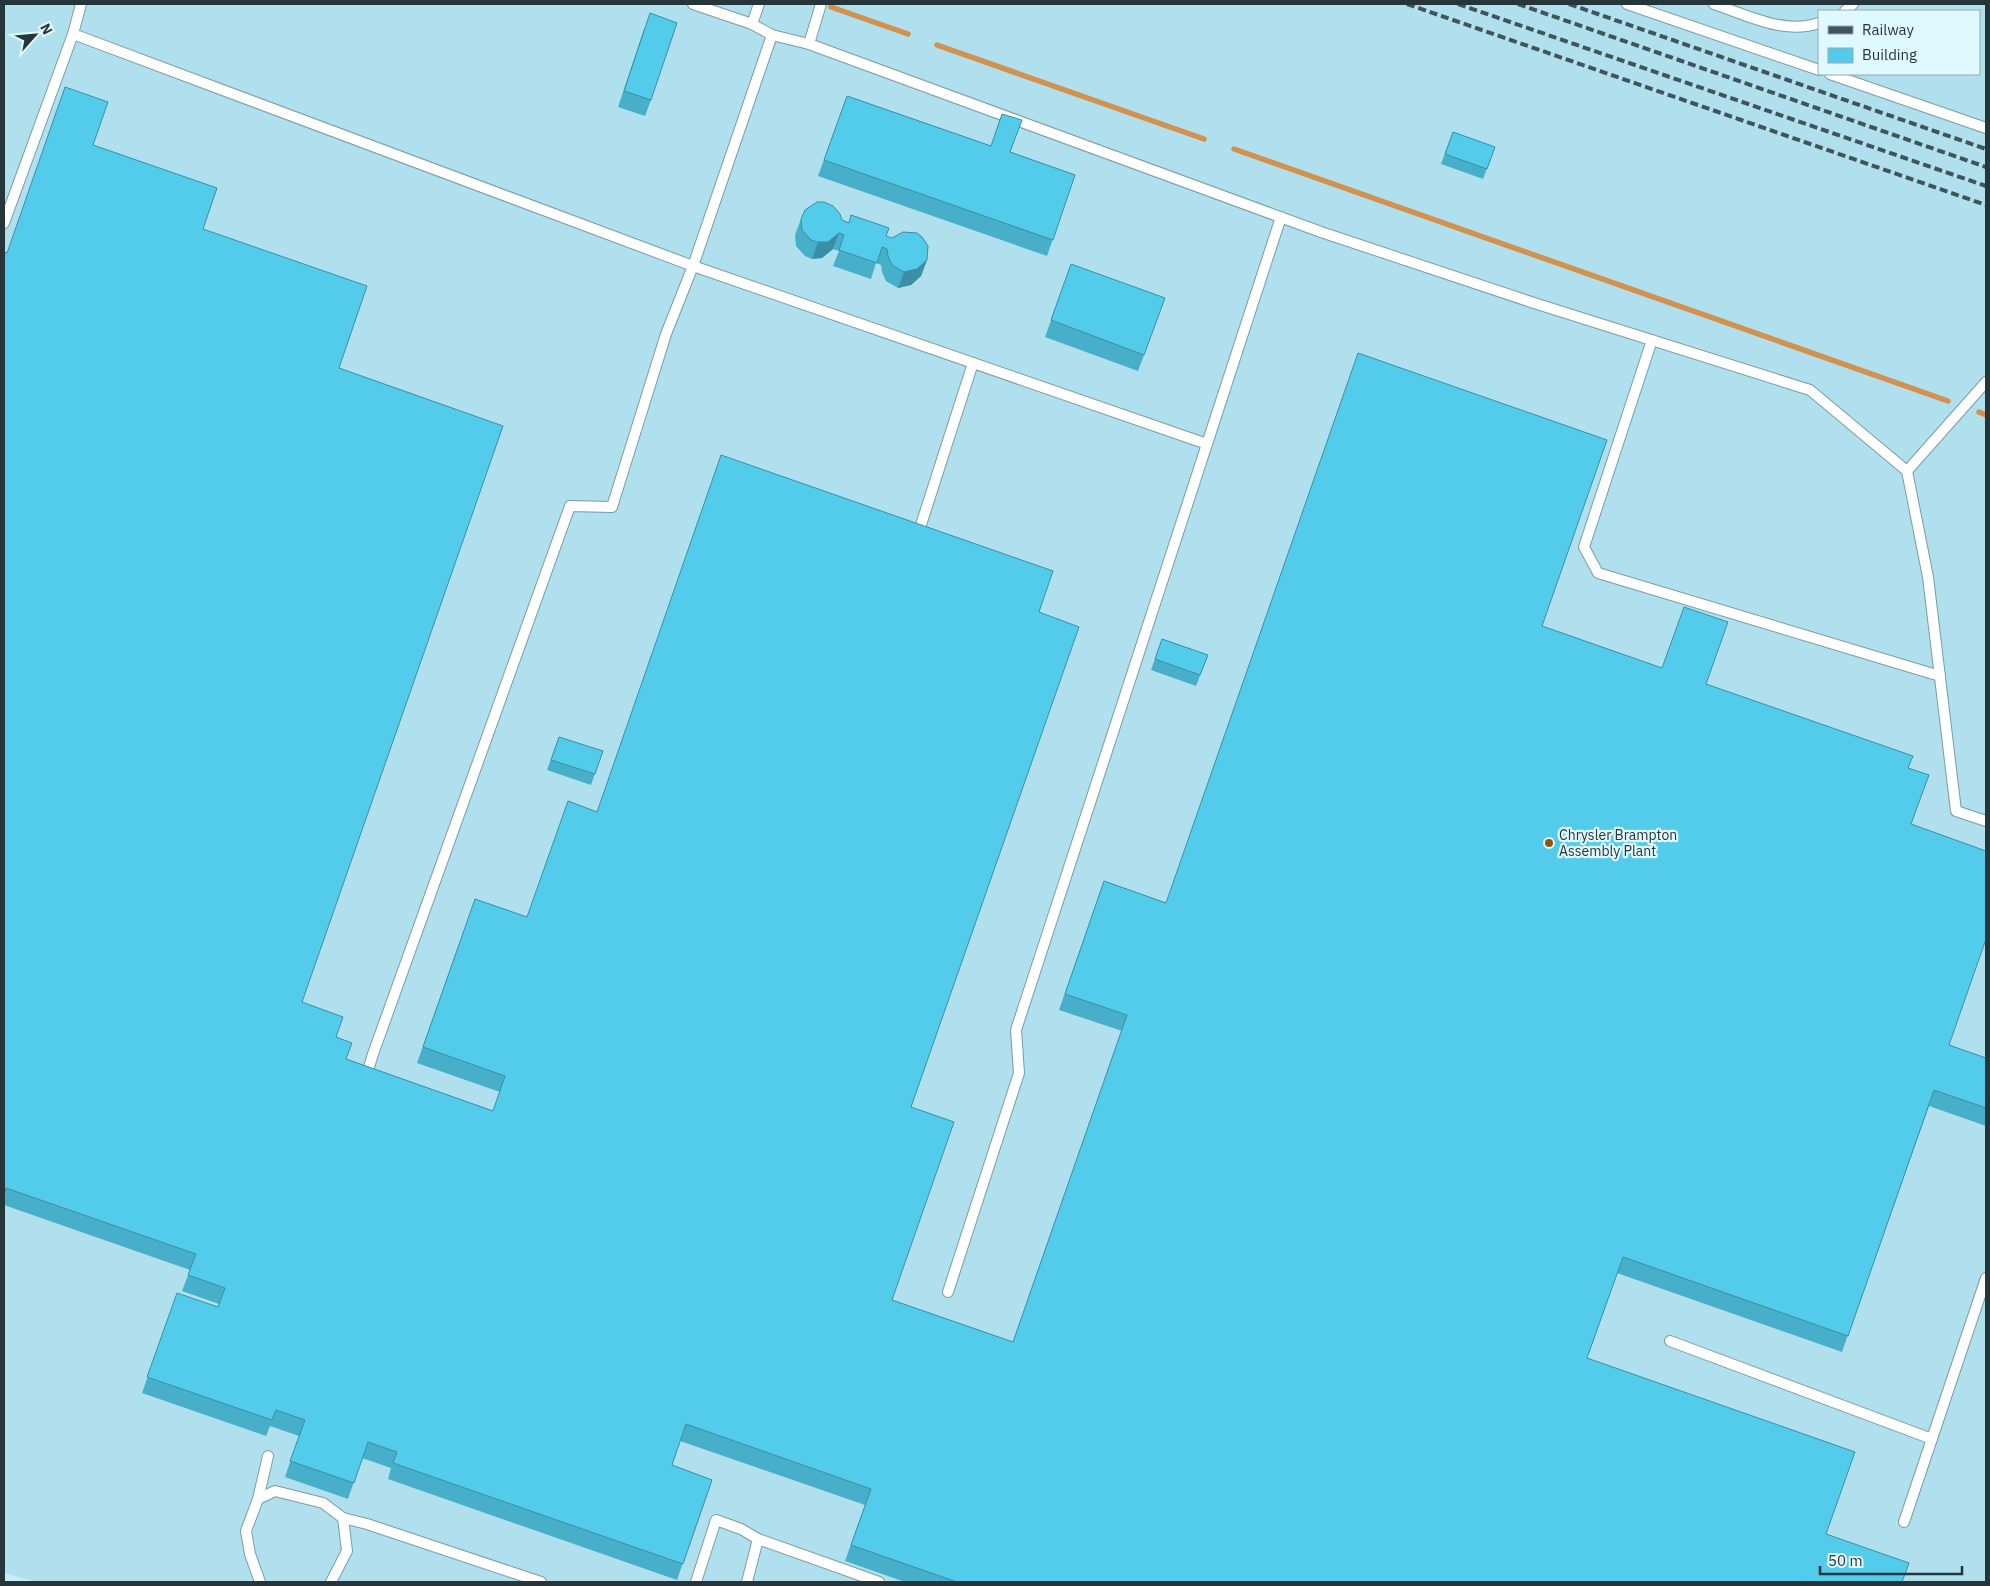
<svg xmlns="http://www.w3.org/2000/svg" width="1990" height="1586" font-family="'IBM Plex Sans',sans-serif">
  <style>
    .built { fill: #b0e0ee; fill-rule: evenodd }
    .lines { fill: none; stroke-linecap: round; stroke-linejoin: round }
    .stream { stroke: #d3914f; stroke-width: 5.5 }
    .lane-casing { stroke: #779da8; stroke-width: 12 }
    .lane { stroke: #fff; stroke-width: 10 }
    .rail { stroke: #405459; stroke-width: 4; stroke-dasharray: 8 4; stroke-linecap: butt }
    .lane-bridge-casing { stroke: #779da8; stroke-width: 12; stroke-linecap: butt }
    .lane-bridge { stroke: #fff; stroke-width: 10 }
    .wall { fill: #47afca }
    .shaded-wall { fill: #3a8fa4 }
    .building { fill: #53cceb; stroke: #3a8fa4 }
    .poi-dot { fill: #8f5510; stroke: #e0f8ff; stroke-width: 2 }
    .labels { text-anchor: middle; stroke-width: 4.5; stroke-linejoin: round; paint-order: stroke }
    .poi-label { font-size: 14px; fill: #253539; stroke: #e0f8ff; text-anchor: start }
  </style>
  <rect width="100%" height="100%" fill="#c6edf9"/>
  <!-- built -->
  <path class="built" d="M4 4H1986V1582H37L4 1573ZM1819 11H1979V74H1819Z"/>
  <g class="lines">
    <!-- stream -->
    <g class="stream">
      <polyline points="831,7 908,34"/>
      <polyline points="937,45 1204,139"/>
      <polyline points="1234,149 1948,401"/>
      <polyline points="1979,412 1986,415"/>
    </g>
    <!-- lane casing -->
    <g class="lane-casing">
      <g id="lane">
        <polyline points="693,4 752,24 772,35 809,44 1321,232"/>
        <polyline points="1627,4 1819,70"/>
        <path d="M1714 4C1747 15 1784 35 1819 23"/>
        <polyline points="1845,11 1853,4"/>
        <polyline points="752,24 759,4"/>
        <polyline points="73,34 693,266 1207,444"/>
        <polyline points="809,44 821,4"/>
        <polyline points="1830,74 1986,128"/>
        <polyline points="4,223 73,34 81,4"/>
        <polyline points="1534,303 1810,390 1907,471 1928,577 1956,811 1986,821"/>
        <polyline points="1652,340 1584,547 1598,573 1940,676"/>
        <polyline points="1907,471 1986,382"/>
        <polyline points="920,528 973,363"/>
        <polyline points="366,1077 373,1054 570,506 612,507 666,334 693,266 772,35"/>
        <polyline points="948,1292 1019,1073 1016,1030 1281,217"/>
        <polyline points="1670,1341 1932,1439"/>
        <polyline points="258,1499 268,1456"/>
        <polyline points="343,1518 367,1524 541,1582"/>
        <polyline points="1904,1522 1986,1278"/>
        <polyline points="260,1582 250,1554 246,1531 258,1499 275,1491 323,1503 343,1518 347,1551 331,1582"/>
        <polyline points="696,1582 716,1520 741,1529 758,1539"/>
        <polyline points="747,1582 758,1539 879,1582"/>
      </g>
    </g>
    <!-- lane -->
    <use href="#lane" class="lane"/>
    <!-- rail -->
    <g class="rail">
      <polyline points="1407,4 1986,205"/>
      <polyline points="1458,4 1986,186"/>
      <polyline points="1518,4 1986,167"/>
      <polyline points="1569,4 1986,149"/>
    </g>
    <!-- lane-bridge casing -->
    <g class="lane-bridge-casing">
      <polyline id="lane-bridge" points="1321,232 1534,303"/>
    </g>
    <!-- lane-bridge -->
    <use href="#lane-bridge" class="lane-bridge"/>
  </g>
  <!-- wall -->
  <g class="wall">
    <polygon points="644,29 651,100 645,116 618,107"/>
    <polygon points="847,96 991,146 1002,114 1010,152 1075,175 1047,256 818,176"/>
    <polygon points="1453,132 1495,147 1483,179 1441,164"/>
    <polygon points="93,145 203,229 339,368 302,1002 336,1037 346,1059 493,1111 500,1092 417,1063 475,899 527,917 597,812 1039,612 911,1107 892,1300 1013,1342 1122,1031 1059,1010 1104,881 1166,903 1542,626 1706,684 1908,768 1911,824 1949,1045 1986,1058 1986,1126 1929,1106 1842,1352 1617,1273 1587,1358 1826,1534 1902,1582 905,1582 845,1561 865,1505 680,1441 672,1465 712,1480 677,1580 388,1479 391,1468 362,1458 348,1499 285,1477 299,1436 270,1426 266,1436 142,1393 177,1293 217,1307 219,1304 182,1291 190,1270 4,1205 4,252 7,253"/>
    <polygon points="801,219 842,220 886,236 927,260 921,276 911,285 898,288 886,281 882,272 881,265 876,263 871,279 833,266 839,251 833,249 822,258 812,259 805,256 796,246 795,235"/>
    <polygon points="1071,264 1144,355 1138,371 1045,337"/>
    <polygon points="1162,639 1208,655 1196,686 1151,670"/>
    <polygon points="559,737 603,751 591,785 547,770"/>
  </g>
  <!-- shaded-wall -->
  <g class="shaded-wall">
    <polygon points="839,233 833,249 822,258 812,259 818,242"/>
    <polygon points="927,260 921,276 911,285 898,288 904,272"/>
  </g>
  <!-- building -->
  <g class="building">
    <polygon points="650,13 677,23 651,100 624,91"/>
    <polygon points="65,87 108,102 93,145 217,188 203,229 367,286 339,368 503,426 302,1002 343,1017 336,1037 352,1043 346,1059 493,1111 505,1076 423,1047 475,899 527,917 568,801 597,812 721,455 1053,571 1039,612 1079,627 911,1107 954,1122 892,1300 1013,1342 1127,1015 1065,994 1104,881 1166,903 1358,353 1607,440 1542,626 1662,668 1684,607 1728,622 1706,684 1913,756 1908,768 1929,775 1911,824 1986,851 1986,939 1949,1045 1986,1058 1986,1108 1934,1090 1848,1336 1623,1257 1587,1358 1855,1452 1826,1534 1909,1563 1902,1582 957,1582 851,1545 871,1489 686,1424 672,1465 712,1480 683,1564 393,1463 397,1452 368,1442 354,1483 290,1461 305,1420 276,1410 272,1420 147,1377 177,1293 218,1307 225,1288 188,1275 196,1254 6,1188 4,1195 4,252 7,253"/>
    <polygon points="847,96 991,146 1002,114 1022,120 1010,152 1075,175 1053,240 824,160"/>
    <polygon points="1453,132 1495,147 1487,169 1445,154"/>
    <polygon points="817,202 824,202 833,206 840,214 842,220 849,223 851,215 889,228 886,236 892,238 903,232 917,233 922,237 928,246 927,260 917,269 904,272 892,265 888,256 887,249 882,247 877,263 839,250 844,235 839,233 828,242 818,242 811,240 802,230 801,219 805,210"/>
    <polygon points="1071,264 1165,298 1144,355 1051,320"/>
    <polygon points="1162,639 1208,655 1200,675 1155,659"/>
    <polygon points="559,737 603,751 595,774 551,760"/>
  </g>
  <!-- markers -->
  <circle class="poi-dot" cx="1549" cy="843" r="5"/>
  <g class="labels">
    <!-- poi labels -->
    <g class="poi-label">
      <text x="1559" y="840">Chrysler Brampton<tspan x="1559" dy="16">Assembly Plant</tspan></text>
    </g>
  </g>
  <!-- border -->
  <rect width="1990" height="1586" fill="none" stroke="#253539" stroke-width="10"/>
  <!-- legend -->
  <rect x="1818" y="10" width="162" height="65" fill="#e0f8ff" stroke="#95aab0"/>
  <rect x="1828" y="26" width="25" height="8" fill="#405459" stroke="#95aab0"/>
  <text x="1862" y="35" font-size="15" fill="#253539">Railway</text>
  <rect x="1828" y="48" width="25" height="15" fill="#53cceb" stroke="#95aab0"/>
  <text x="1862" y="60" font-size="15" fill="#253539">Building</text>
  <!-- north arrow -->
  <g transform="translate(35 35) rotate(63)" stroke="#e0f8ff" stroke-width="4" paint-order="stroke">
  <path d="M0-4L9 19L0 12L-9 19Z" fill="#253539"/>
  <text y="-8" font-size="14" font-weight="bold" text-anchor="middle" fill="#253539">N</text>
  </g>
  <!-- scale -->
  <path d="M1820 1566v8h142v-8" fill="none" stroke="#253539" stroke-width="2.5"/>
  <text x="1828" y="1566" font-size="15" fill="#253539" stroke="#e0f8ff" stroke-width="4" paint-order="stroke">50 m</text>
</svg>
